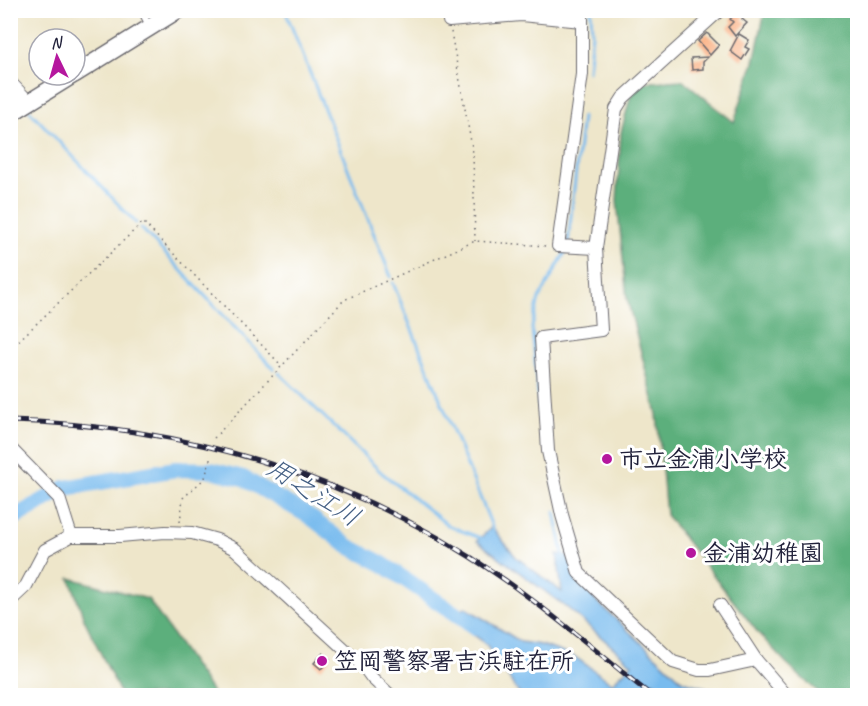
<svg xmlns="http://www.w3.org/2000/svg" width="868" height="706" font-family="Caveat,'Klee One',sans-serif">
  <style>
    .forest { fill: #5caf7c; stroke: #3f685c; stroke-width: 1.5 }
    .water { fill: #78bbee; stroke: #4d6e94; stroke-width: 1.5 }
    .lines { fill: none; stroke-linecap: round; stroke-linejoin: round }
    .stream { stroke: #78bbee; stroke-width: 3 }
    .river { stroke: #78bbee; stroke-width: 16 }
    .building { fill: #fab184 }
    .lane-casing { stroke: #69676d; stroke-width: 8 }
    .street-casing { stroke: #69676d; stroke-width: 14 }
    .secondary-casing { stroke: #69676d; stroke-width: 19 }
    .path { stroke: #69676d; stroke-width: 1.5; stroke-dasharray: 1.5 4.5; stroke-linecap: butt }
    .lane { stroke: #fff; stroke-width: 6 }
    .street { stroke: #fff; stroke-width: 12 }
    .secondary { stroke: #fff; stroke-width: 16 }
    .rail-casing { stroke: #22223b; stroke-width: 5 }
    .rail { stroke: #fff; stroke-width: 3; stroke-dasharray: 9; stroke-linecap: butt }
    .poi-dot { fill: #b5179e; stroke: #fff; stroke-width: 2 }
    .labels { text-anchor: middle; stroke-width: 6; stroke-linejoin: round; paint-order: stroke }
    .poi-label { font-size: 24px; font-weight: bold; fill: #22223b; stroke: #fff; text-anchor: start }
    .water-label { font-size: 26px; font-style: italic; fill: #445f83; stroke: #fff }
  </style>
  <rect width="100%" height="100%" fill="#fff"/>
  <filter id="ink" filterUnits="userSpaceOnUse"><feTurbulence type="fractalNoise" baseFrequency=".0167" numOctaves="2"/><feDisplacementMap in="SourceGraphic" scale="12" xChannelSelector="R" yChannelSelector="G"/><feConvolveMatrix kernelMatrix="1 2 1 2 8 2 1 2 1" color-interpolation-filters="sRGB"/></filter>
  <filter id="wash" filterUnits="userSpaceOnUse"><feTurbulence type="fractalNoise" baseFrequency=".008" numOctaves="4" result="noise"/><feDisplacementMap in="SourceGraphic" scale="24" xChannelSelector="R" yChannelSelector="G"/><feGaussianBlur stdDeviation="1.35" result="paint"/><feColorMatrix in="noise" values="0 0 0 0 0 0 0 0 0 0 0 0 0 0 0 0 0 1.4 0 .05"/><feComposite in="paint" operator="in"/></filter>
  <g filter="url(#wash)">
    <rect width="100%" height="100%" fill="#eee6ca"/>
    <!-- forest -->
    <g class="forest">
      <polygon points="765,11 857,11 857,695 822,695 795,672 759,634 666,515 657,414 627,298 617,201 621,132 634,83 683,80 734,122 754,62"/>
      <polygon points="70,578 148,599 214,695 121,695 84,619"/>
    </g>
    <!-- water -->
    <polygon class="water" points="492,527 516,557 562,592 557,554 567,556 595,600 683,681 734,695 674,695 653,682 641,695 520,695 486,644 455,621 465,607 521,642 541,645 575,657 612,683 632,664 570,610 477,541"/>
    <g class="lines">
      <!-- stream -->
      <g class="stream">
        <polyline points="285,10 391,277"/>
        <polyline points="588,71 592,34 591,10"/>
        <polyline points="29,110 136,223"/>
        <polyline points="141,228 274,369"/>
        <polyline points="568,243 582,117"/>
        <polyline points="393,283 493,529"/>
        <polyline points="279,373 382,473 449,526 483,539"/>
        <polyline points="540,417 532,327 539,299 567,249"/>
        <polyline points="555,512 564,559"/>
      </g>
      <!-- river -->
      <polyline class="river" points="10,520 65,488 176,469 211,470 243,478 309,516 348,546 381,563 476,628"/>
    </g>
    <g id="blocks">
      <!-- building -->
      <g class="building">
        <polygon points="741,10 749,10 742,19 747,23 735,36 728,27 733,22 730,19"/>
        <polygon points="707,33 719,45 710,55 698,41"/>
        <polygon points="739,34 749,40 745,47 749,49 742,60 730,51"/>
        <polygon points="708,57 703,62 703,69 692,70 691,58"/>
        <polygon points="323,653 330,659 321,669 314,663"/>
      </g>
    </g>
  </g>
  <g filter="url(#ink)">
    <use href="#blocks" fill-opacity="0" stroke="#69676d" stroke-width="1.5"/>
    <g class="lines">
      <!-- lane casing -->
      <g class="lane-casing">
        <polyline id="lane" points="141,10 149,26"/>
      </g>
      <!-- street casing -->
      <g class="street-casing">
        <g id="street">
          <polyline points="582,10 582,74 558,246 596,248"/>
          <polyline points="720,10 623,98 616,109 596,248 601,330 541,338 548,451 562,515 579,573 673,662 699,670 710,670 756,660"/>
          <polyline points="449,21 521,15 582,21"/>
          <polyline points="10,82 29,102"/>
          <polyline points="10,448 59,498 71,536"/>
          <polyline points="10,601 26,586 45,550 71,536 120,536 165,532 192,533 217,540 235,549 364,667 372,678 391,696"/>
          <polyline points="720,605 756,660 787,696"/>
        </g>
      </g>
      <!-- secondary casing -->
      <g class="secondary-casing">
        <g id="secondary">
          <polyline points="75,74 178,10"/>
          <polyline points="10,114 73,75"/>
        </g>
      </g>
      <!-- path -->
      <g class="path">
        <polyline points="451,32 473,153 475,241"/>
        <polyline points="10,349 143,222 281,365"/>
        <polyline points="214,438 344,300 475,241 546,246"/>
        <polyline points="180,522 183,498 205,478 211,456"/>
      </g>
      <!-- lane -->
      <use href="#lane" class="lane"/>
      <!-- street -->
      <use href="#street" class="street"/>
      <!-- secondary -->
      <use href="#secondary" class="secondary"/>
      <!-- rail casing -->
      <g class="rail-casing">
        <path id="rail" d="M10 421C188 425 359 478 505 580 556 616 603 657 652 696"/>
      </g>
      <!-- rail -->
      <use href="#rail" class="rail"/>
    </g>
  </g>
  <!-- markers -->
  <g class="poi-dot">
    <circle cx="607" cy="459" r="6"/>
    <circle cx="691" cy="553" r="6"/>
    <circle cx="322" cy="661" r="6"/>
  </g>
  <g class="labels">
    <!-- poi labels -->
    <g class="poi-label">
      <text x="619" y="467">市立金浦小学校</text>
      <text x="703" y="561">金浦幼稚園</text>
      <text x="334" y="669">笠岡警察署吉浜駐在所</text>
    </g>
    <!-- water labels -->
    <g class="water-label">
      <text transform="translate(314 492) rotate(32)" y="9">用之江川</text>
    </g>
  </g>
  <!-- margin -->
  <rect width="868" height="706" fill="none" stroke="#fff" stroke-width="36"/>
  <!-- north arrow -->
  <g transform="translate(57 57) rotate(355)"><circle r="28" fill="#ffffff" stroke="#a7a7b1" stroke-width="1.5"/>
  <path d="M0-4.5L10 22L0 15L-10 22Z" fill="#b5179e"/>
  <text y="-9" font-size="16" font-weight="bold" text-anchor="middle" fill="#22223b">N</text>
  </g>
</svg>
